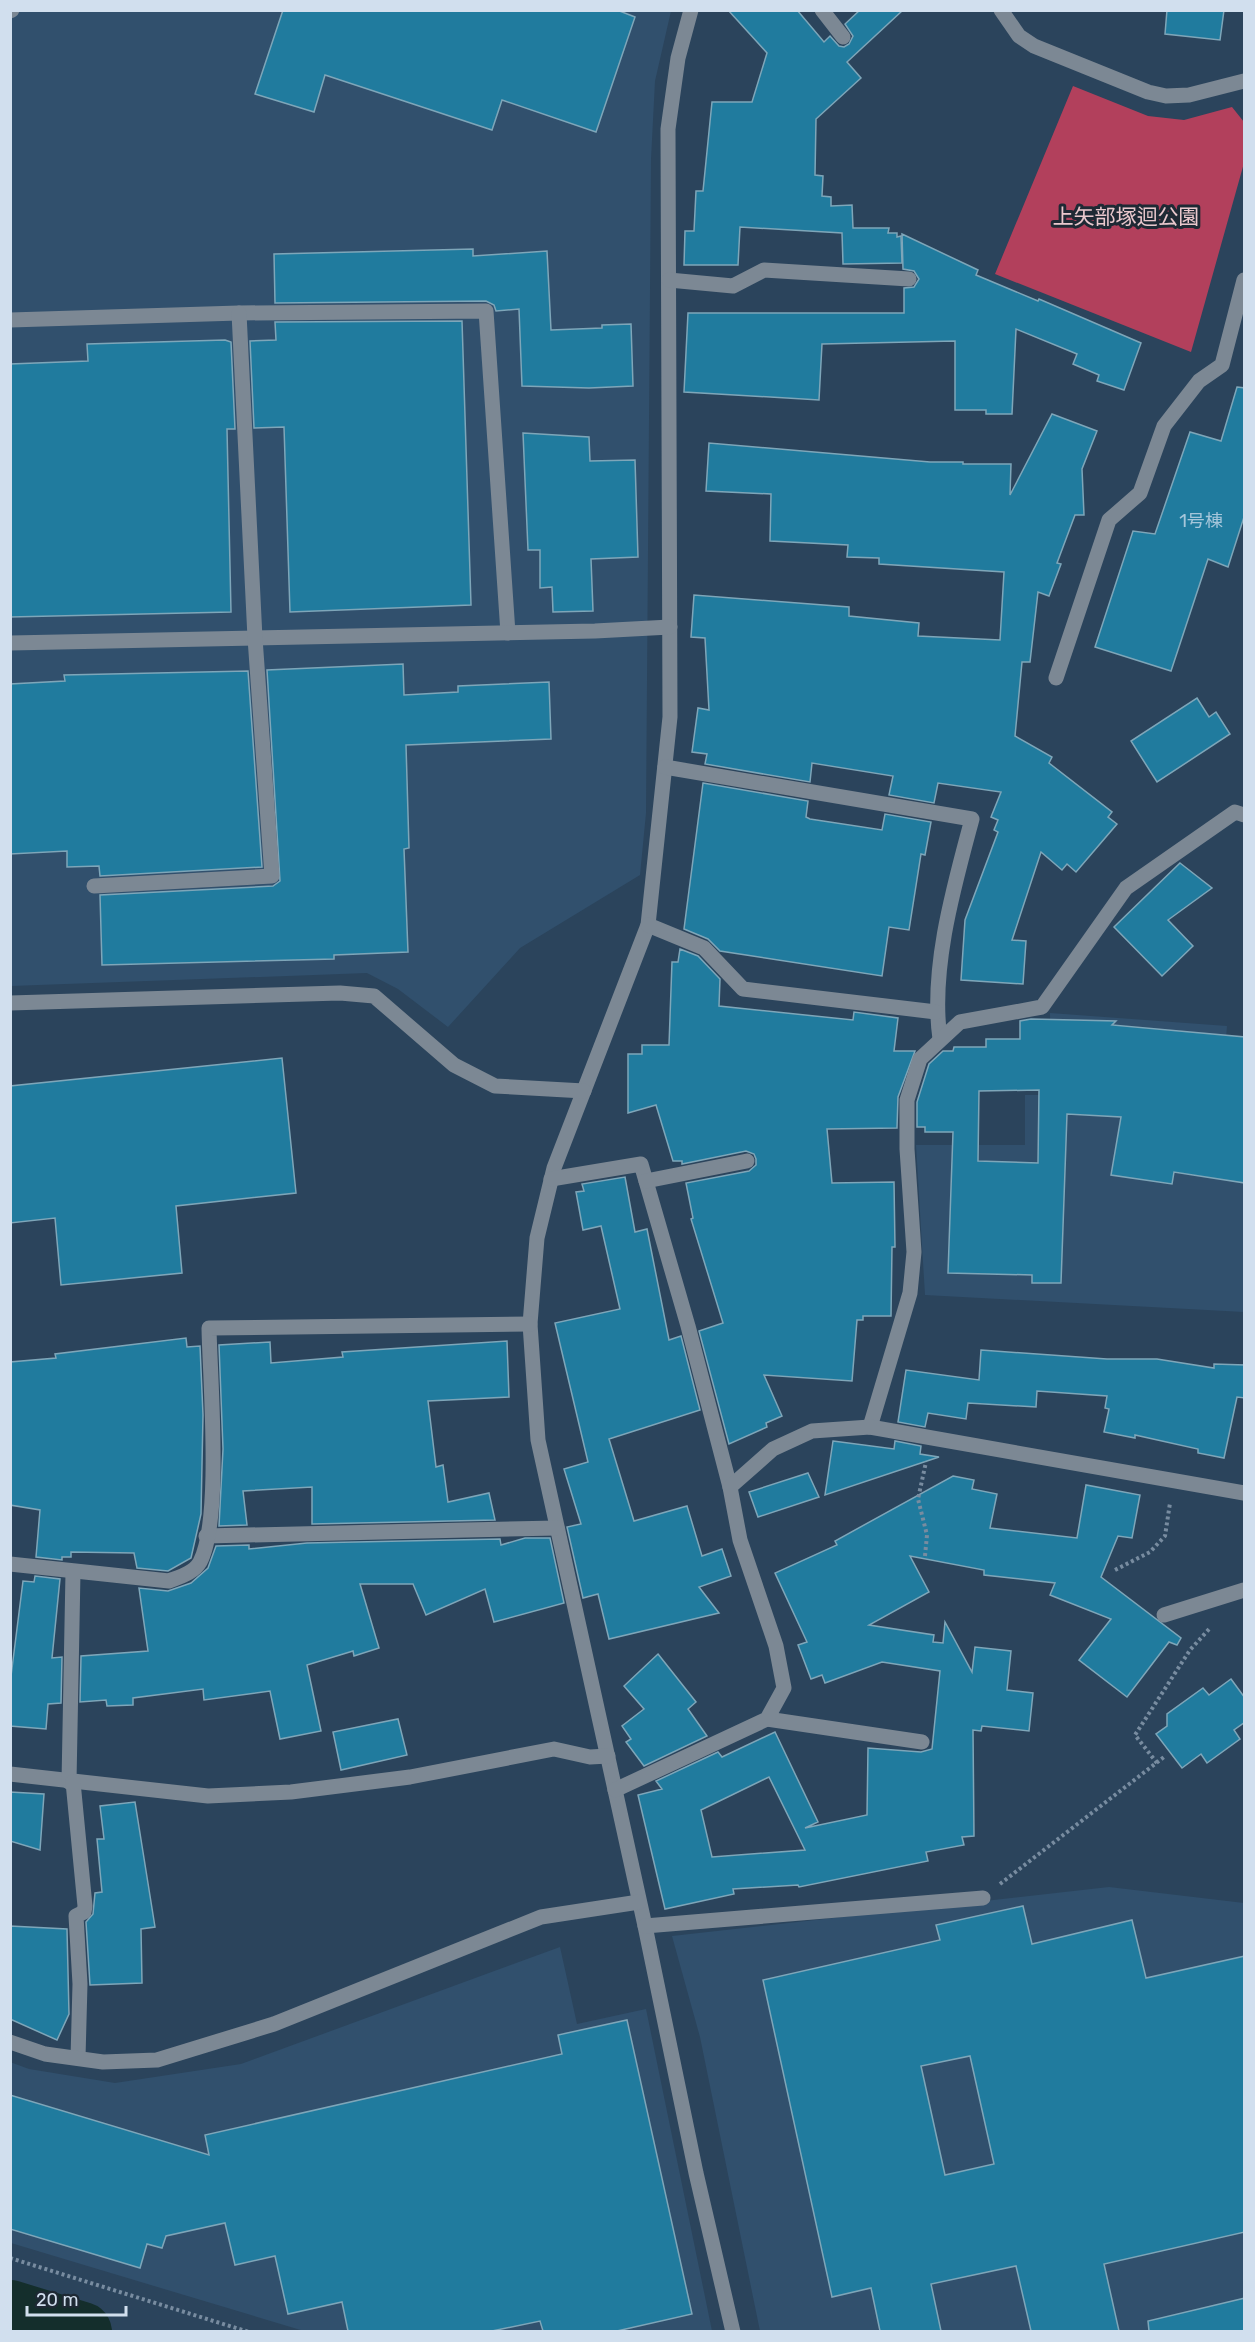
<svg xmlns="http://www.w3.org/2000/svg" width="1255" height="2342" font-family="Rubik,'Noto Sans JP',sans-serif">
  <style>
    .built { fill: #31506d }
    .green { fill: #b2405c }
    .lines { fill: none; stroke-linecap: round; stroke-linejoin: round }
    .river { stroke: #142e2c; stroke-width: 60 }
    .building { fill: #207b9e; stroke: #7ea6b9; stroke-width: 1.5; fill-rule: evenodd }
    .path { stroke: #788ca0; stroke-width: 4; stroke-dasharray: 3 3; stroke-linecap: butt }
    .minor { stroke: #7c8894; stroke-width: 15 }
    .labels { text-anchor: middle; stroke-width: 6; stroke-linejoin: round; paint-order: stroke }
    .number-label { font-size: 18px; fill: #a5c6da }
    .park-label { font-size: 21px; fill: #eac8cd; stroke: #1e2934 }
  </style>
  <rect width="100%" height="100%" fill="#2b445c"/>
  <!-- built -->
  <g class="built">
    <polygon points="10,11 671,11 655,81 651,159 646,813 640,875 520,948 448,1027 398,989 367,973 11,986"/>
    <polygon points="1050,1013 1227,1026 1220,1111 1244,1114 1244,1312 925,1295 916,1145 1025,1145 1025,1095 1051,1095"/>
    <polygon points="1109,1887 1244,1903 1244,2331 760,2331 700,2037 672,1936"/>
    <polygon points="560,1947 577,2024 646,2009 712,2331 304,2331 11,2243 10,2062 29,2069 115,2083 241,2064"/>
  </g>
  <!-- green -->
  <polygon class="green" points="1073,86 1148,116 1184,120 1232,107 1244,122 1244,163 1191,352 995,274"/>
  <g class="lines">
    <!-- river -->
    <polyline class="river" points="10,2310 82,2332"/>
  </g>
  <!-- building -->
  <g class="building">
    <polygon points="283,10 617,10 635,17 596,132 502,100 492,130 325,75 314,112 255,94"/>
    <polygon points="728,10 797,10 824,42 830,36 839,46 844,47 849,44 853,36 845,24 860,10 903,10 847,62 861,78 816,119 815,175 823,176 822,196 831,197 831,206 852,205 853,228 889,228 888,233 897,233 897,237 901,236 902,263 843,264 842,233 740,227 738,265 684,265 685,231 694,231 696,191 703,191 712,102 752,102 767,53"/>
    <polygon points="1167,10 1224,10 1220,40 1165,34"/>
    <polygon points="902,234 978,270 976,275 1038,301 1039,299 1141,343 1124,390 1097,381 1099,375 1073,364 1077,354 1016,329 1012,414 986,414 986,410 955,410 955,341 822,344 819,400 684,392 688,313 904,313 904,288 914,287 919,279 914,271 903,269"/>
    <polygon points="473,249 473,256 547,251 551,330 602,328 602,325 631,324 633,386 589,388 522,386 519,309 496,311 494,305 486,301 275,303 274,254"/>
    <polygon points="462,321 471,605 290,612 284,427 254,428 250,341 276,340 275,322"/>
    <polygon points="225,340 231,342 235,429 227,429 231,612 10,617 10,364 88,361 87,344"/>
    <polygon points="1237,387 1245,388 1245,514 1228,567 1208,559 1171,671 1095,647 1133,531 1155,534 1190,432 1221,441"/>
    <polygon points="1052,414 1097,431 1082,469 1084,515 1075,515 1057,563 1061,564 1049,596 1038,592 1030,662 1022,662 1015,736 1052,757 1049,763 1112,812 1108,817 1117,824 1076,872 1067,864 1062,870 1041,852 1012,940 1026,941 1023,984 961,980 965,920 998,832 994,830 998,820 991,817 1001,792 938,783 934,803 889,795 893,776 812,763 810,782 705,764 707,754 692,752 698,708 709,710 705,638 691,637 694,595 849,607 849,616 919,623 918,636 1000,640 1004,572 879,564 879,558 847,557 848,545 770,541 771,494 706,491 709,443 930,462 963,462 963,464 1011,464 1010,495"/>
    <polygon points="523,433 589,437 590,461 635,460 638,557 591,559 593,611 553,612 552,587 540,588 540,550 528,550"/>
    <polygon points="403,664 404,695 458,692 458,686 549,682 551,739 406,745 409,848 404,849 408,952 334,955 334,959 102,965 100,895 273,886 280,881 267,670"/>
    <polygon points="248,671 262,867 100,876 99,866 67,867 67,851 10,854 10,684 65,681 64,675"/>
    <polygon points="1197,698 1209,717 1216,712 1230,734 1157,782 1131,741"/>
    <polygon points="703,783 808,801 806,817 810,819 882,830 885,814 931,822 925,855 921,854 909,930 889,927 882,976 720,951 708,939 684,929"/>
    <polygon points="1180,863 1212,888 1168,920 1193,946 1162,976 1114,927"/>
    <polygon points="680,949 698,956 720,979 719,1006 853,1020 854,1012 898,1018 894,1051 915,1051 898,1097 897,1128 827,1129 832,1183 894,1182 895,1247 892,1247 891,1316 863,1316 863,1320 857,1320 852,1381 764,1375 782,1416 766,1423 767,1427 729,1444 699,1331 723,1323 691,1219 693,1218 686,1183 749,1171 756,1165 756,1159 754,1154 746,1151 682,1164 682,1161 673,1161 656,1105 628,1113 628,1054 642,1054 642,1045 669,1045 672,962 678,962"/>
    <path d="M1031 1019 1116 1021 1112 1025 1245 1037V1183L1174 1172 1172 1184 1111 1175 1121 1117 1067 1114 1061 1283H1032V1275L948 1273 953 1132H925V1127H917V1102L929 1064 943 1051H953L954 1047H986V1039H1020V1021ZM1039 1090 1038 1163 978 1161 979 1091Z"/>
    <polygon points="282,1058 296,1193 176,1206 182,1273 61,1285 55,1218 10,1223 10,1086"/>
    <polygon points="625,1177 635,1232 647,1229 669,1340 681,1336 700,1410 609,1439 634,1521 687,1506 702,1556 722,1549 731,1576 699,1587 719,1613 609,1639 598,1594 583,1598 567,1527 581,1524 564,1469 588,1462 555,1323 620,1309 601,1226 583,1230 576,1192 584,1191 582,1184"/>
    <polygon points="186,1338 187,1347 200,1346 203,1415 201,1514 191,1558 168,1571 137,1568 134,1553 71,1552 71,1557 62,1557 62,1560 36,1557 40,1510 10,1505 10,1362 56,1358 55,1354"/>
    <polygon points="507,1341 509,1397 428,1401 436,1467 443,1465 448,1502 489,1493 495,1520 312,1524 312,1487 243,1491 247,1525 219,1526 223,1449 219,1345 270,1342 271,1363 343,1357 342,1352"/>
    <polygon points="981,1350 1107,1359 1157,1359 1214,1368 1214,1364 1245,1365 1245,1398 1237,1397 1224,1458 1198,1453 1198,1449 1135,1435 1135,1438 1104,1432 1109,1409 1105,1408 1107,1396 1037,1391 1036,1407 968,1403 966,1419 928,1413 925,1427 898,1422 906,1370 979,1380"/>
    <polygon points="833,1441 894,1449 895,1441 921,1446 920,1454 939,1457 825,1495"/>
    <polygon points="808,1473 819,1497 758,1517 749,1492"/>
    <path d="M953 1476 974 1480 972 1489 997 1494 990 1528 1077 1538 1086 1485 1140 1495 1132 1538 1118 1536 1101 1577 1181 1638 1177 1645 1169 1642 1127 1697 1079 1660 1111 1619 1050 1595 1055 1583 984 1575V1570L910 1556 929 1592 869 1625 934 1635 933 1642 943 1643 945 1622 972 1672 975 1647 1011 1651 1007 1690 1033 1693 1029 1731 982 1726 981 1731 973 1730 974 1836 962 1837 964 1845 926 1852 928 1861 799 1887 798 1885 733 1889 734 1894 665 1909 638 1795 662 1789 656 1781 718 1752 722 1757 775 1732 818 1822 805 1828 867 1815 868 1748 921 1752 932 1749 940 1671 882 1662 825 1683 822 1675 811 1679 798 1645 807 1642 775 1573 837 1545 835 1541ZM769 1777 805 1850 712 1857 701 1810Z"/>
    <polygon points="525,1538 550,1538 564,1603 494,1622 485,1589 426,1615 413,1584 360,1584 379,1648 354,1656 353,1651 307,1665 321,1731 280,1739 270,1691 204,1700 203,1689 133,1698 133,1705 107,1706 106,1700 80,1702 81,1656 148,1651 139,1588 168,1591 191,1583 208,1568 216,1546 249,1545 249,1549 307,1543 500,1539 501,1545"/>
    <polygon points="35,1576 60,1579 52,1658 62,1657 61,1703 48,1704 46,1729 10,1726 10,1684 23,1581 34,1582"/>
    <polygon points="658,1654 696,1702 688,1709 707,1736 644,1766 626,1742 631,1739 622,1726 644,1709 624,1686"/>
    <polygon points="1231,1679 1245,1698 1245,1722 1234,1730 1240,1739 1207,1763 1201,1754 1182,1768 1156,1734 1167,1726 1167,1714 1203,1688 1209,1695"/>
    <polygon points="398,1719 407,1755 341,1770 333,1732"/>
    <polygon points="10,1792 44,1794 40,1850 10,1841"/>
    <polygon points="135,1802 155,1927 141,1929 142,1983 90,1985 86,1922 93,1914 95,1893 102,1892 97,1839 104,1839 100,1806"/>
    <path d="M1023 1906 1032 1944 1132 1920 1146 1978 1245 1956V2232L1104 2264 1119 2331H1031L1016 2266 931 2284 941 2331H880L871 2288 832 2297 763 1980 940 1940 936 1925ZM970 2056 994 2164 945 2175 921 2066Z"/>
    <polygon points="10,1926 67,1929 69,2014 57,2040 10,2019"/>
    <polygon points="627,2020 692,2314 617,2331 543,2331 540,2321 492,2331 348,2331 342,2302 288,2314 275,2256 235,2265 225,2223 166,2236 162,2248 147,2244 140,2268 10,2229 10,2095 209,2155 205,2135 562,2054 558,2035"/>
    <polygon points="1245,2298 1245,2331 1149,2331 1148,2321"/>
  </g>
  <g class="lines">
    <!-- path -->
    <g class="path">
      <polyline points="925,1556 927,1535 918,1499 926,1462"/>
      <polyline points="1115,1570 1150,1552 1165,1536 1170,1503"/>
      <polyline points="1157,1763 1135,1735 1190,1650 1211,1627"/>
      <polyline points="1000,1884 1164,1757"/>
      <polyline points="10,2258 249,2332"/>
    </g>
    <!-- minor -->
    <g class="minor">
      <polyline points="691,10 678,58 668,129 670,717 648,925 554,1168 537,1238 530,1324 538,1440 645,1926 696,2173 733,2332"/>
      <polyline points="822,10 843,37"/>
      <polyline points="1001,10 1019,36 1034,46 1148,92 1166,96 1189,95 1244,81"/>
      <polyline points="10,11 12,10"/>
      <polyline points="669,280 733,286 764,270 909,279"/>
      <polyline points="10,320 239,313 486,311 508,633"/>
      <polyline points="10,643 595,631 670,627"/>
      <polyline points="1056,678 1109,520 1140,493 1164,426 1199,381 1222,365 1244,280"/>
      <path d="M665 767 972 819C954 886 930 969 940 1039"/>
      <polyline points="94,886 272,876 255,638 239,313"/>
      <polyline points="648,925 704,948 743,989 936,1012"/>
      <polyline points="10,1003 340,993 374,996 454,1065 495,1086 584,1091"/>
      <polyline points="551,1179 641,1164 688,1326 730,1487"/>
      <polyline points="646,1181 747,1161"/>
      <polyline points="870,1427 910,1293 914,1252 907,1149 907,1100 920,1059 960,1022 1042,1007 1126,888 1235,812 1244,815"/>
      <polyline points="206,1536 557,1528"/>
      <path d="M10 1564 169 1581C179 1577 194 1573 200 1562 222 1520 210 1381 209 1328L530 1324"/>
      <polyline points="1164,1615 1244,1590"/>
      <polyline points="767,1719 922,1742"/>
      <polyline points="10,1774 208,1796 291,1792 410,1777 554,1749 590,1757 608,1756"/>
      <polyline points="69,1782 73,1572"/>
      <polyline points="73,1782 85,1906 84,1912 76,1916 80,1984 78,2058"/>
      <polyline points="615,1790 767,1719 784,1688 776,1646 740,1540 730,1487 773,1449 812,1431 870,1427 1244,1493"/>
      <polyline points="645,1926 983,1898"/>
      <polyline points="10,2042 45,2054 103,2062 157,2060 274,2024 541,1917 639,1902"/>
    </g>
  </g>
  <g class="labels">
    <!-- number labels -->
    <g class="number-label">
      <text x="1201" y="527">1号棟</text>
    </g>
    <!-- park labels -->
    <g class="park-label">
      <text x="1126" y="224">上矢部塚迴公園</text>
    </g>
  </g>
  <!-- border -->
  <rect width="1255" height="2342" fill="none" stroke="#d1dfee" stroke-width="24"/>
  <!-- scale -->
  <path d="M27 2306v9h99v-9" fill="none" stroke="#d1dfee" stroke-width="3"/>
  <text x="36" y="2306" font-size="18" fill="#d1dfee" stroke="#1e2934" stroke-width="4.5" paint-order="stroke">20 m</text>
</svg>
